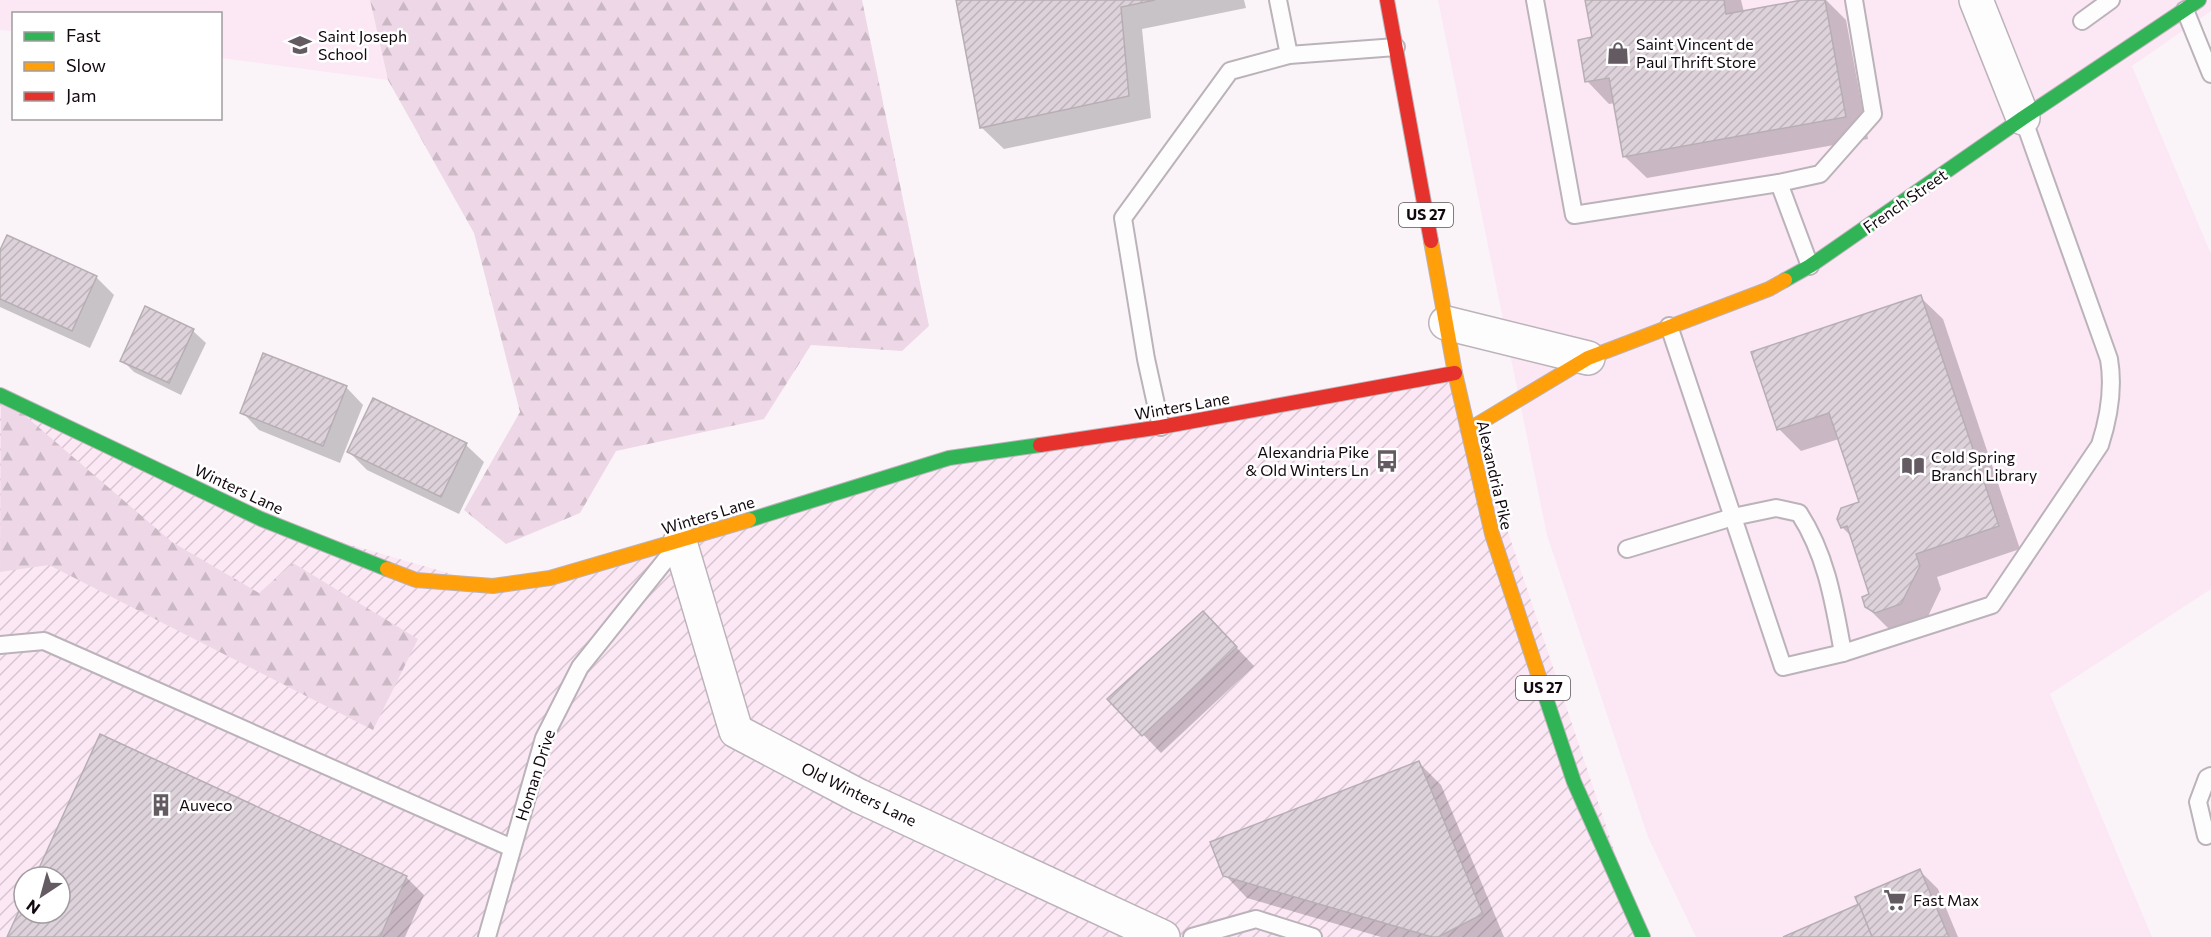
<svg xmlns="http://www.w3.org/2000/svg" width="2211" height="937" font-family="Commissioner,sans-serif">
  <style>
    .built { fill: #fce7f5 }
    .industrial { fill: url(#industrial-furrows); fill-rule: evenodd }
    .forest { fill: url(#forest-firs) }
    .shadow { fill: #0003 }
    .building { fill: url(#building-hatch); stroke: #b7aeb4; stroke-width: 1.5 }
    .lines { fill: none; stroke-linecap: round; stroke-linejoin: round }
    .lane-casing { stroke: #bbb3b9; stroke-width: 20 }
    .street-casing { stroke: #bbb3b9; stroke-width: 36 }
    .fast-casing { stroke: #bbb3b9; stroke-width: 16 }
    .slow-casing { stroke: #bbb3b9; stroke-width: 16 }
    .jam-casing { stroke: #bbb3b9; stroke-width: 16 }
    .lane { stroke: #fefdfe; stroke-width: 16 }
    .street { stroke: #fefdfe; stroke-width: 33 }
    .fast { stroke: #30b455; stroke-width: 14 }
    .slow { stroke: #ff9f0a; stroke-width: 14 }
    .jam { stroke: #e5322d; stroke-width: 14 }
    .labels { text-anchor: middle; stroke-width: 5; stroke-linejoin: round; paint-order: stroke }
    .shield { fill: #fff; stroke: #595257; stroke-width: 1.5 }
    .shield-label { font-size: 15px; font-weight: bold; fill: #12080f }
    .poi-label { font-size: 16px; fill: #12080f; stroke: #fff; text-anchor: start }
    .street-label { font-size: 16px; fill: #12080f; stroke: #fff }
  </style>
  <defs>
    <pattern id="industrial-furrows" width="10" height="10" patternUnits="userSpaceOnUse" patternTransform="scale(1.5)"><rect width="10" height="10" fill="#fce7f5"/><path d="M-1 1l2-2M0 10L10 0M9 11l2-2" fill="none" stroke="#d7c5d1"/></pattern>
    <pattern id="forest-firs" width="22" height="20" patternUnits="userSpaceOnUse" patternTransform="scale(1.5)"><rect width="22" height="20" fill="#eed8e7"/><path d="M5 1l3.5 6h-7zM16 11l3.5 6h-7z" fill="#cbb8c5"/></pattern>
    <pattern id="building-hatch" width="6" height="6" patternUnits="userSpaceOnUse" patternTransform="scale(1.5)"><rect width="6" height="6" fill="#ded2da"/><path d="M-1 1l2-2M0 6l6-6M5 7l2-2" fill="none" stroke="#bdb3ba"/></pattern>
  </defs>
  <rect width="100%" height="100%" fill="#faf4f8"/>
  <!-- built -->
  <g class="built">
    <polygon points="0,0 370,0 388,80 221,58 220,14 14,14 13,31 0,30"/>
    <polygon points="1438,0 2211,0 2211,11 2132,66 2211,254 2211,589 2050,694 2152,937 1696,937 1648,837 1547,535"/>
  </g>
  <!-- industrial -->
  <path class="industrial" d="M1455 373 1643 937H0V396L261 519 493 586 949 458ZM24 877H60V913H24Z"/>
  <!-- forest -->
  <g class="forest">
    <polygon points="370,0 862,0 929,326 902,351 811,345 764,419 616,451 580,513 506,544 464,510 520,412 474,233 388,80"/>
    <polygon points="1,395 172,542 259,593 293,563 418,639 373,730 49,565 0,572"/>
  </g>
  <!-- shadow -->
  <g class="shadow">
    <polygon points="958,0 1244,0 1246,8 1142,29 1151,118 1004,149 981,127"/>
    <polygon points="1587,0 1741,0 1744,12 1811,0 1826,0 1846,20 1868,139 1647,178 1624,156 1615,103 1609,104 1587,81 1594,39"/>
    <polygon points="0,254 96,277 114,295 90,348 0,307"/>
    <polygon points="1920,297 1943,319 2020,549 1937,577 1941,589 1923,627 1899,635 1889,629 1866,606 1871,595 1853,538 1842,527 1861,503 1839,439 1801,451 1779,429"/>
    <polygon points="146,308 193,331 206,343 181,395 134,372 122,360"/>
    <polygon points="346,387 363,405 340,463 259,430 242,412"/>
    <polygon points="374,400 466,445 484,462 459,514 367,470 349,452"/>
    <polygon points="1220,630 1254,666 1161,753 1109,699"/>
    <polygon points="101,736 406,877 424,895 405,937 9,937 24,904 24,913 60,913 60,877 36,877"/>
    <polygon points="1419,763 1441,785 1504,937 1381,937 1247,898 1225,875"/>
    <polygon points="1920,871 1938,889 1958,937 1786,937 1860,905"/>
  </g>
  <!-- building -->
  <g class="building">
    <polygon points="956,0 1155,0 1121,7 1129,96 980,128"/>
    <polygon points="1585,0 1724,0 1726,14 1802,0 1825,0 1846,117 1623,157 1609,78 1585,82 1578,40 1592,37"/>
    <polygon points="7,235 97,276 72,331 0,299 0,250"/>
    <polygon points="1921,295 1999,526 1916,554 1920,566 1901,604 1875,613 1865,607 1862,597 1869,594 1847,526 1841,528 1837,519 1841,508 1859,502 1829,413 1777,430 1751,352"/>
    <polygon points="145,306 194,329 169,383 120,361"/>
    <polygon points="263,353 347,386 323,446 240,413"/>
    <polygon points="373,398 467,443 441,497 347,452"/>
    <polygon points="1203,611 1237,647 1142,736 1107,699"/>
    <polygon points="100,734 407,876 380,937 7,937 24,900 24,913 60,913 60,877 35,877"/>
    <polygon points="1419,761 1483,914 1438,937 1432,937 1223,876 1210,842"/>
    <polygon points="1920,869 1949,937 1872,937 1855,897"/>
    <polygon points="1859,904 1872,937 1783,937"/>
  </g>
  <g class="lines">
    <!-- lane casing -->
    <g class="lane-casing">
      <g id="lane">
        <polyline points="1278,0 1289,55"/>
        <polyline points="1535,0 1574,215 1779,183 1820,174 1873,114 1854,0"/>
        <polyline points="2185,10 2211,74"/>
        <polyline points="2082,21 2111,0"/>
        <polyline points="1779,183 1810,266"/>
        <path d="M1669 326 1783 667 1843 653 1992 605 2100 445C2109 417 2114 388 2109 359L2023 118"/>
        <polyline points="1161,427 1146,359 1123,218 1230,71 1289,55 1396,47"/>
        <path d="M1627 549 1733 517 1776 508 1799 513C1827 556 1834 604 1843 653"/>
        <polyline points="0,645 44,641 512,848"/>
        <polyline points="2206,836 2198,802 2207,778 2211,776"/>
        <polyline points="487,937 544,738 580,667 676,547"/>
        <polyline points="1192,937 1256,919 1313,937"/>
      </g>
    </g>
    <!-- street casing -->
    <g class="street-casing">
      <g id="street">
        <polyline points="1976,0 2023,118"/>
        <polyline points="1446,323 1588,358"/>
        <polyline points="680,542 736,731 859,796 1163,937"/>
      </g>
    </g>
    <!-- fast casing -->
    <g class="fast-casing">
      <g id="fast">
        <polyline points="1785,280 1810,266 2023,118 2199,0"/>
        <polyline points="0,395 261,519 387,569"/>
        <polyline points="749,520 949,458 1040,445"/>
        <polyline points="1542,686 1574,782 1643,937"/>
      </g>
    </g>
    <!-- slow casing -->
    <g class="slow-casing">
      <g id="slow">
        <polyline points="1431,241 1455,373 1492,534 1542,686"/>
        <polyline points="1468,430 1588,358 1769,289 1785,280"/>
        <polyline points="387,569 416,580 493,586 550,578 749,520"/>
      </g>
    </g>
    <!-- jam casing -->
    <g class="jam-casing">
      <g id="jam">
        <polyline points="1387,0 1431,241"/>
        <polyline points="1040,445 1161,427 1455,373"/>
      </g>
    </g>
    <!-- lane -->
    <use href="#lane" class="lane"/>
    <!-- street -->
    <use href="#street" class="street"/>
    <!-- fast -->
    <use href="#fast" class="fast"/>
    <!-- slow -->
    <use href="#slow" class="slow"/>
    <!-- jam -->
    <use href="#jam" class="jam"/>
  </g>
  <!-- icons -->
  <defs>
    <g id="school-bare" transform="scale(1.8)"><path d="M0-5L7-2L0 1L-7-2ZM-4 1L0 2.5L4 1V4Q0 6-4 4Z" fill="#635b61" stroke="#fff" stroke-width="2.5" paint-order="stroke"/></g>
    <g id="shop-bare" transform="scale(1.8)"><path d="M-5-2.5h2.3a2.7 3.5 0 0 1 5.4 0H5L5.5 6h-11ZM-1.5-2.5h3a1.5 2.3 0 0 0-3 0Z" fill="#635b61" stroke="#fff" stroke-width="2.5" paint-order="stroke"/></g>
    <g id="bus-bare" transform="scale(1.8)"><path d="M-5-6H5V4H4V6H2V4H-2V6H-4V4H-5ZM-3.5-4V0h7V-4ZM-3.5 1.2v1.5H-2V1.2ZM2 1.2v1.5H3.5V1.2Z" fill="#635b61" stroke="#fff" stroke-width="2.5" paint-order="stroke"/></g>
    <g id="library-bare" transform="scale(1.8)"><path d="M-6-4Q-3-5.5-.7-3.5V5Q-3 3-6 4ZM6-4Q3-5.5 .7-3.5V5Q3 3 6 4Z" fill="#635b61" stroke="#fff" stroke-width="2.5" paint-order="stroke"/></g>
    <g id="building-bare" transform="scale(1.8)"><path d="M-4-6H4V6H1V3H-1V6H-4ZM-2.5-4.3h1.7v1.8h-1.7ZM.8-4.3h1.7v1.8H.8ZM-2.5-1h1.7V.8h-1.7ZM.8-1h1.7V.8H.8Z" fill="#635b61" stroke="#fff" stroke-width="2.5" paint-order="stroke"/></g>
    <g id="supermarket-bare" transform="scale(1.8)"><path d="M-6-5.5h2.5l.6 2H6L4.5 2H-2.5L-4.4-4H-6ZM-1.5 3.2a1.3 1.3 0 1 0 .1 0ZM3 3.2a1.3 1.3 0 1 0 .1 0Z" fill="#635b61" stroke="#fff" stroke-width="2.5" paint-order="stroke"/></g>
  </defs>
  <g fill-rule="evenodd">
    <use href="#school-bare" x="300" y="45"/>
    <use href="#shop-bare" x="1618" y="53"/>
    <use href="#bus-bare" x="1387" y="461"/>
    <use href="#library-bare" x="1913" y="466"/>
    <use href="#building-bare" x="161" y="805"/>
    <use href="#supermarket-bare" x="1895" y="900"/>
  </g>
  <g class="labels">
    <!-- shield labels -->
    <g class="shield">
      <rect x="1399" y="203" width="54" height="24" rx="4.5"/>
      <rect x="1516" y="676" width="54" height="24" rx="4.5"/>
    </g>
    <g class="shield-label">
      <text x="1426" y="220">US 27</text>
      <text x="1543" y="693">US 27</text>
    </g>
    <!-- poi labels -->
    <g class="poi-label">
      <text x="318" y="42">Saint Joseph<tspan x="318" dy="18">School</tspan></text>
      <text x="1636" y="50">Saint Vincent de<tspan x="1636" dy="18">Paul Thrift Store</tspan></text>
      <text x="1369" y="458" text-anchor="end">Alexandria Pike<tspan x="1369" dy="18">&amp; Old Winters Ln</tspan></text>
      <text x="1931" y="463">Cold Spring<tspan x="1931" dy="18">Branch Library</tspan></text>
      <text x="179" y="811">Auveco</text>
      <text x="1913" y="906">Fast Max</text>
    </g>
    <!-- street labels -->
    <g class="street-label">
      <text transform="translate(1905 201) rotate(-35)" y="6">French Street</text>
      <text transform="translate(1182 406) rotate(-10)" y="6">Winters Lane</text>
      <text transform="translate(1495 475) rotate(77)" y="6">Alexandria Pike</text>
      <text transform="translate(239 489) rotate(25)" y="6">Winters Lane</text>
      <text transform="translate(708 515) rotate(-17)" y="6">Winters Lane</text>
      <text transform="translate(535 775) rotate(-72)" y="6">Homan Drive</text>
      <text transform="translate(859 794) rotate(26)" y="6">Old Winters Lane</text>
    </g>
  </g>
  <!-- legend -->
  <rect x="12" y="12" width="210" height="108" fill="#ffffff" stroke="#a09c9f" stroke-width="1.5"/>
  <rect x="24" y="32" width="30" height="9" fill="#30b455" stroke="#a09c9f" stroke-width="1.5"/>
  <text x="66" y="42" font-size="18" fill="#12080f">Fast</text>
  <rect x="24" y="62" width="30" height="9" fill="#ff9f0a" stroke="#a09c9f" stroke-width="1.5"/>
  <text x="66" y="72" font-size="18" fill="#12080f">Slow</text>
  <rect x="24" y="92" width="30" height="9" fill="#e5322d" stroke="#a09c9f" stroke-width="1.5"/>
  <text x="66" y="102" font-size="18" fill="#12080f">Jam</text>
  <!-- north arrow -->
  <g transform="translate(42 895) rotate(216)"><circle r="28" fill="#ffffff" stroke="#a09c9f" stroke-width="1.5"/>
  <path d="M0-4.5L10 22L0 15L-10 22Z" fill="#635b61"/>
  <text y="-9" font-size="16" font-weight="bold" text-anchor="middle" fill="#12080f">N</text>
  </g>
</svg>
